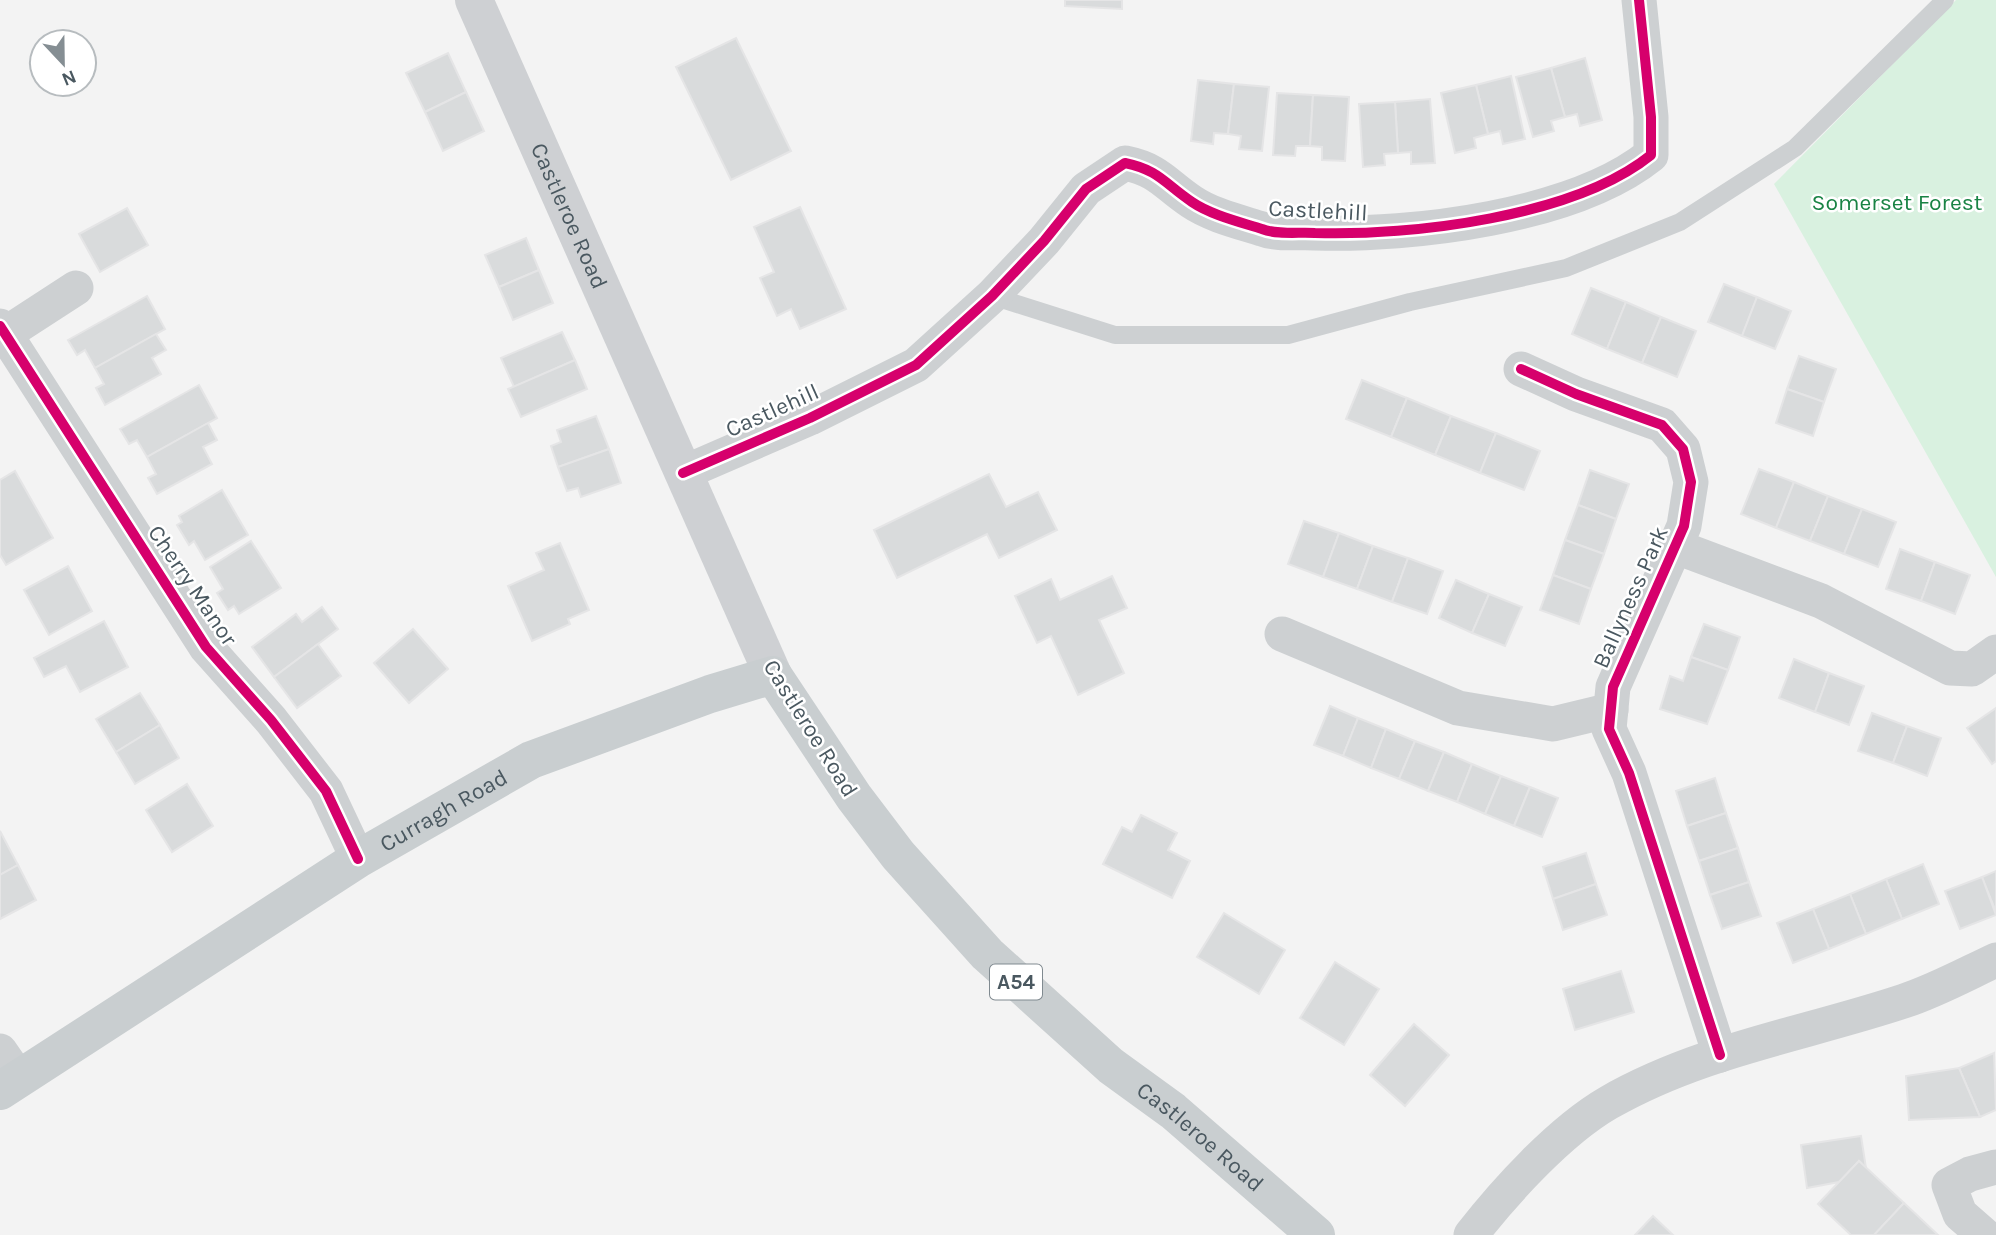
<svg xmlns="http://www.w3.org/2000/svg" width="1996" height="1235" font-family="Karla,sans-serif">
  <style>
    .green { fill: #d9f1e0 }
    .building { fill: #d9dbdc; stroke: #e5e5e6; stroke-width: 2 }
    .lines { fill: none; stroke-linecap: round; stroke-linejoin: round }
    .lane { stroke: #cdd0d2; stroke-width: 18 }
    .street { stroke: #cdd0d2; stroke-width: 35 }
    .secondary { stroke: #ced0d3; stroke-width: 38 }
    .primary { stroke: #c9ced0; stroke-width: 38 }
    .cycleway-casing { stroke: #fff; stroke-width: 15 }
    .cycleway { stroke: #d6006c; stroke-width: 10 }
    .labels { text-anchor: middle; stroke-width: 5; stroke-linejoin: round; paint-order: stroke }
    .shield { fill: #fff; stroke: #808a90; stroke-width: 2 }
    .shield-label { font-size: 21px; font-weight: bold; fill: #4a5860 }
    .park-label { font-size: 23px; fill: #198344; stroke: #fff }
    .street-label { font-size: 23px; fill: #4a5860; stroke: #fff }
  </style>
  <rect width="100%" height="100%" fill="#f3f3f3"/>
  <!-- green -->
  <polygon class="green" points="1956,0 1996,0 1996,577 1774,184"/>
  <!-- building -->
  <g class="building">
    <polygon points="1065,0 1122,0 1122,9 1065,6"/>
    <polygon points="736,38 791,151 731,180 676,67"/>
    <polygon points="448,53 466,92 425,112 406,73"/>
    <polygon points="1585,58 1602,120 1580,126 1577,114 1565,117 1551,68"/>
    <polygon points="1551,68 1565,117 1551,121 1554,131 1533,137 1516,77"/>
    <polygon points="1511,76 1525,139 1503,144 1500,131 1488,134 1476,85"/>
    <polygon points="1198,80 1234,84 1228,134 1214,133 1213,144 1191,141"/>
    <polygon points="1234,84 1269,87 1262,151 1239,149 1241,136 1228,134"/>
    <polygon points="1476,85 1488,134 1474,138 1476,148 1455,153 1441,93"/>
    <polygon points="466,92 484,131 443,151 425,112"/>
    <polygon points="1277,93 1313,95 1310,146 1296,146 1295,156 1273,155"/>
    <polygon points="1313,95 1349,97 1345,161 1322,160 1322,147 1310,146"/>
    <polygon points="1430,99 1435,163 1411,164 1411,152 1398,153 1395,102"/>
    <polygon points="1395,102 1398,153 1384,154 1385,165 1363,167 1359,104"/>
    <polygon points="800,207 846,309 800,329 791,309 777,316 760,278 774,272 754,227"/>
    <polygon points="127,208 148,245 100,272 79,234"/>
    <polygon points="526,238 539,270 499,287 485,255"/>
    <polygon points="539,270 553,303 513,320 499,287"/>
    <polygon points="1724,284 1757,297 1742,336 1708,322"/>
    <polygon points="1591,288 1626,302 1607,349 1572,334"/>
    <polygon points="147,296 165,329 95,368 85,350 77,355 68,340"/>
    <polygon points="1757,297 1791,311 1775,349 1742,336"/>
    <polygon points="1626,302 1661,317 1642,363 1607,349"/>
    <polygon points="1661,317 1696,331 1677,377 1642,363"/>
    <polygon points="562,332 575,360 514,387 501,358"/>
    <polygon points="156,334 166,350 152,358 161,374 105,405 96,388 104,384 95,368"/>
    <polygon points="1799,356 1836,369 1824,402 1787,389"/>
    <polygon points="575,360 587,389 521,417 508,389"/>
    <polygon points="1362,380 1407,398 1391,437 1346,419"/>
    <polygon points="199,385 217,418 147,457 137,440 129,444 120,429"/>
    <polygon points="1787,389 1824,402 1813,436 1776,423"/>
    <polygon points="1407,398 1451,416 1435,455 1391,437"/>
    <polygon points="596,416 609,449 558,467 551,446 561,442 557,430"/>
    <polygon points="1451,416 1496,433 1480,473 1435,455"/>
    <polygon points="208,423 217,440 203,447 212,464 157,494 148,478 156,474 147,457"/>
    <polygon points="1496,433 1540,451 1524,490 1480,473"/>
    <polygon points="609,449 621,483 581,497 578,488 567,491 558,467"/>
    <polygon points="1759,469 1794,482 1776,528 1741,514"/>
    <polygon points="1590,470 1629,484 1616,519 1578,505"/>
    <polygon points="15,471 53,538 6,565 0,555 0,480"/>
    <polygon points="989,474 1006,507 1038,492 1057,530 999,558 987,534 897,578 874,530"/>
    <polygon points="1794,482 1828,496 1810,541 1776,528"/>
    <polygon points="222,490 248,535 205,560 194,541 189,545 177,525 182,522 179,516"/>
    <polygon points="1828,496 1862,509 1844,554 1810,541"/>
    <polygon points="1578,505 1616,519 1604,554 1565,540"/>
    <polygon points="1862,509 1896,522 1878,567 1844,554"/>
    <polygon points="1304,521 1339,533 1323,577 1288,564"/>
    <polygon points="1339,533 1373,546 1357,589 1323,577"/>
    <polygon points="1565,540 1604,554 1591,589 1553,575"/>
    <polygon points="251,541 281,588 239,614 234,606 228,610 217,593 223,589 210,567"/>
    <polygon points="560,543 589,610 568,619 570,624 532,641 508,586 544,570 536,553"/>
    <polygon points="1373,546 1408,558 1392,602 1357,589"/>
    <polygon points="1900,549 1935,562 1921,601 1886,589"/>
    <polygon points="1408,558 1443,571 1427,614 1392,602"/>
    <polygon points="1935,562 1970,575 1955,614 1921,601"/>
    <polygon points="68,566 92,611 49,635 24,590"/>
    <polygon points="1553,575 1591,589 1579,624 1540,610"/>
    <polygon points="1112,576 1127,608 1099,620 1124,673 1078,695 1051,636 1037,643 1015,596 1051,579 1060,600"/>
    <polygon points="1456,580 1489,594 1472,633 1439,618"/>
    <polygon points="1489,594 1522,607 1505,646 1472,633"/>
    <polygon points="322,607 338,629 274,677 252,647 296,614 302,622"/>
    <polygon points="104,621 128,667 80,692 66,666 44,677 34,658"/>
    <polygon points="1704,624 1740,637 1728,670 1691,657"/>
    <polygon points="413,629 448,669 409,703 374,663"/>
    <polygon points="318,644 341,676 297,708 274,677"/>
    <polygon points="1691,657 1728,670 1707,724 1660,709 1670,676 1683,681"/>
    <polygon points="1794,659 1829,673 1815,712 1779,698"/>
    <polygon points="1829,673 1864,686 1849,725 1815,712"/>
    <polygon points="140,693 160,725 116,752 96,719"/>
    <polygon points="1330,706 1358,718 1343,756 1314,745"/>
    <polygon points="1996,708 1996,761 1992,764 1967,728"/>
    <polygon points="1872,713 1907,726 1893,763 1858,751"/>
    <polygon points="1358,718 1386,729 1371,768 1343,756"/>
    <polygon points="160,725 179,758 135,784 116,752"/>
    <polygon points="1907,726 1941,738 1927,776 1893,763"/>
    <polygon points="1386,729 1415,741 1399,779 1371,768"/>
    <polygon points="1415,741 1444,752 1428,791 1399,779"/>
    <polygon points="1444,752 1472,764 1457,802 1428,791"/>
    <polygon points="1472,764 1501,776 1485,814 1457,802"/>
    <polygon points="1501,776 1530,787 1514,826 1485,814"/>
    <polygon points="1715,778 1726,813 1687,826 1676,791"/>
    <polygon points="187,784 213,826 172,852 146,810"/>
    <polygon points="1530,787 1558,798 1542,837 1514,826"/>
    <polygon points="1726,813 1738,848 1699,861 1687,826"/>
    <polygon points="1141,815 1177,833 1168,850 1190,861 1172,898 1103,864 1122,827 1132,832"/>
    <polygon points="0,831 18,865 0,875"/>
    <polygon points="1738,848 1749,882 1710,895 1699,861"/>
    <polygon points="1586,853 1596,884 1553,899 1543,867"/>
    <polygon points="1923,864 1939,904 1902,919 1886,879"/>
    <polygon points="18,865 36,900 0,919 0,875"/>
    <polygon points="1996,871 1996,912 1982,877"/>
    <polygon points="1982,877 1996,915 1960,929 1945,891"/>
    <polygon points="1886,879 1902,919 1866,934 1850,894"/>
    <polygon points="1749,882 1761,916 1722,929 1710,895"/>
    <polygon points="1596,884 1607,915 1563,930 1553,899"/>
    <polygon points="1850,894 1866,934 1829,949 1813,909"/>
    <polygon points="1813,909 1829,949 1793,963 1777,923"/>
    <polygon points="1224,913 1285,950 1259,994 1197,957"/>
    <polygon points="1335,962 1379,989 1344,1045 1300,1018"/>
    <polygon points="1621,971 1634,1012 1575,1030 1563,989"/>
    <polygon points="1414,1024 1449,1055 1405,1106 1370,1075"/>
    <polygon points="1994,1053 1996,1110 1980,1117 1959,1068"/>
    <polygon points="1959,1068 1980,1117 1909,1120 1906,1076"/>
    <polygon points="1861,1136 1866,1168 1859,1161 1839,1182 1807,1188 1801,1145"/>
    <polygon points="1859,1161 1904,1203 1874,1235 1851,1235 1818,1204"/>
    <polygon points="1904,1203 1938,1235 1874,1235"/>
    <polygon points="1653,1216 1673,1235 1635,1235"/>
  </g>
  <g class="lines">
    <!-- lane -->
    <polyline class="lane" points="992,296 1115,335 1288,335 1410,302 1566,268 1680,222 1795,148 1945,0"/>
    <!-- street -->
    <g class="street">
      <polyline points="0,326 206,647 271,720 326,791 358,859"/>
      <polyline points="5,334 76,288"/>
      <polyline points="1521,369 1576,394 1662,425 1683,449 1691,482 1684,526 1613,687 1609,729 1629,773 1720,1055"/>
      <path d="M683 473 810 418 916 365 992 296 1044 241 1086 189 1125 163C1159 170 1165 184 1192 202 1211 215 1240 222 1262 229 1277 235 1298 232 1315 233 1412 236 1574 217 1651 155V117L1639 0"/>
      <polyline points="1674,546 1821,601 1950,668 1972,669 1996,652"/>
      <polyline points="1282,634 1458,708 1553,724 1611,710"/>
      <polyline points="0,1051 18,1077"/>
      <path d="M1471 1235C1505 1191 1560 1131 1608 1103 1700 1050 1805 1034 1904 1001 1935 991 1966 974 1996 960"/>
      <polyline points="1984,1235 1960,1214 1949,1185 1970,1174 1996,1167"/>
    </g>
    <!-- secondary -->
    <path class="secondary" id="s1" d="M474 0 773 675"/>
    <!-- primary -->
    <path class="primary" id="s2" d="M0 1091 358 859 531 760 710 694 773 675 854 797 898 855 987 954 1111 1066 1173 1111 1316 1235"/>
    <!-- cycleway casing -->
    <g class="cycleway-casing">
      <g id="cycleway">
        <polyline points="0,326 206,647 271,720 326,791 358,859"/>
        <polyline points="1521,369 1576,394 1662,425 1683,449 1691,482 1684,526 1613,687 1609,729 1629,773 1720,1055"/>
        <path d="M683 473 810 418 916 365 992 296 1044 241 1086 189 1125 163C1159 170 1165 184 1192 202 1211 215 1240 222 1262 229 1277 235 1298 232 1315 233 1412 236 1574 217 1651 155V117L1639 0"/>
      </g>
    </g>
    <!-- cycleway -->
    <use href="#cycleway" class="cycleway"/>
  </g>
  <g class="labels">
    <!-- shield labels -->
    <rect class="shield" x="990" y="964.5" width="52" height="35" rx="5"/>
    <g class="shield-label">
      <text x="1016" y="989">A54</text>
    </g>
    <!-- park labels -->
    <g class="park-label">
      <text x="1897" y="210">Somerset Forest</text>
    </g>
    <!-- street labels -->
    <g class="street-label">
      <text transform="translate(1318 210) rotate(3)" y="8">Castlehill</text>
      <text dy="8" stroke="none"><textPath href="#s1" startOffset="236">Castleroe Road</textPath></text>
      <text transform="translate(772 410) rotate(-24)" y="8">Castlehill</text>
      <text transform="translate(193 585) rotate(56)" y="8">Cherry Manor</text>
      <text transform="translate(1630 597) rotate(-66)" y="8">Ballyness Park</text>
      <text transform="translate(811 728) rotate(58)" y="8">Castleroe Road</text>
      <text dy="8" stroke="none"><textPath href="#s2" startOffset="525">Curragh Road</textPath></text>
      <text dy="8" stroke="none"><textPath href="#s2" startOffset="1516">Castleroe Road</textPath></text>
    </g>
  </g>
  <!-- north arrow -->
  <g transform="translate(63 63) rotate(158)"><circle r="33" fill="#ffffff" stroke="#b7bcbf" stroke-width="2"/>
  <path d="M0-5L12 26L0 18L-12 26Z" fill="#858e93"/>
  <text y="-10" font-size="19" font-weight="bold" text-anchor="middle" fill="#4a5860">N</text>
  </g>
</svg>
